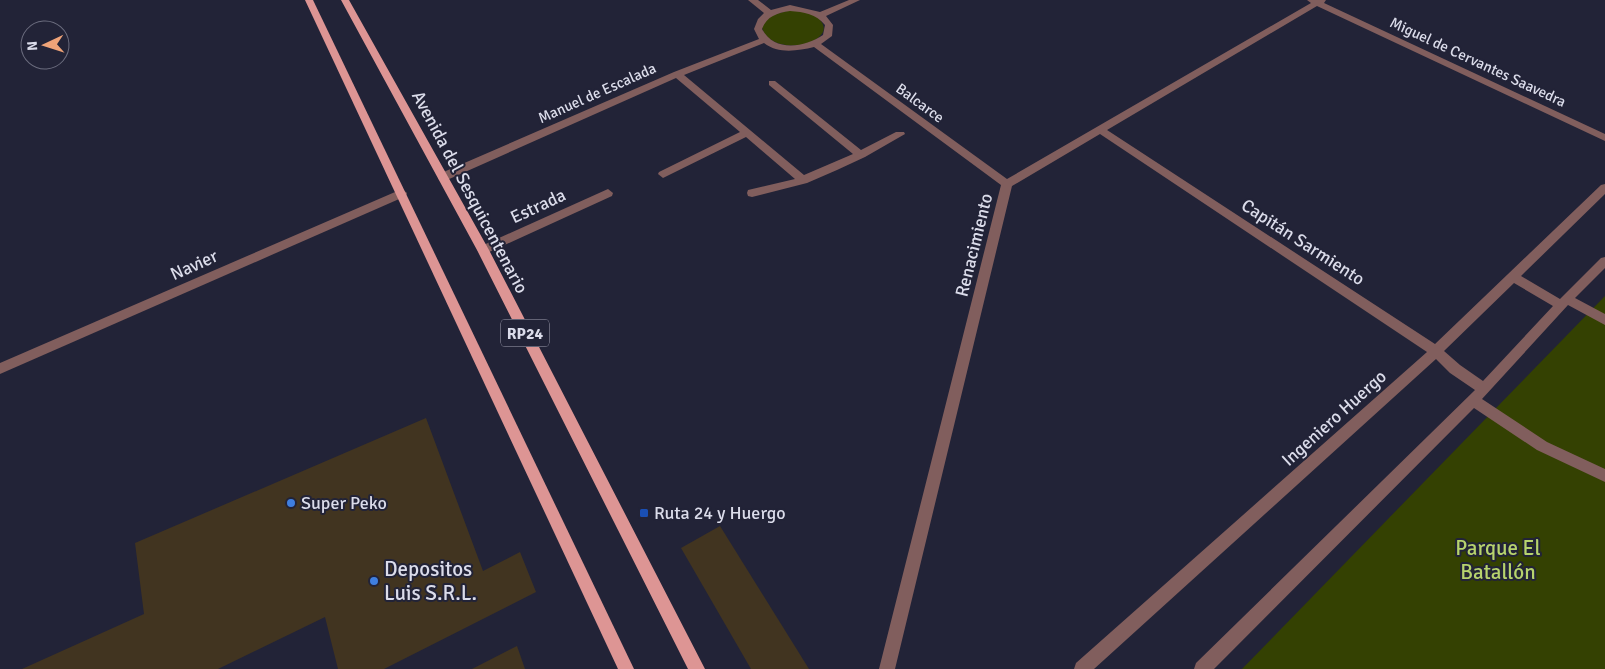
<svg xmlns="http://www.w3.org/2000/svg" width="1605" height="669" font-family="Signika,sans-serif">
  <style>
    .green { fill: #344102 }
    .building { fill: #413420 }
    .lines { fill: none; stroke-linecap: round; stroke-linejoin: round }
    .minor { fill: #815e5d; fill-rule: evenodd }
    .major { fill: #dd9594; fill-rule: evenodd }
    .shop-dot { fill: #3f7fe0; stroke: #222337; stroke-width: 2 }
    .transit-dot { fill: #1a4fb4; stroke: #222337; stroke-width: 2 }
    .labels { text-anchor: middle; stroke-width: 4; stroke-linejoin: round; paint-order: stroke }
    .far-street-label { font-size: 15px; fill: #dbdcea; stroke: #222337 }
    .shield { fill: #222337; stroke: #a4a4b4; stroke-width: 1 }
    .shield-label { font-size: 16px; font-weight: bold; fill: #dbdcea }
    .street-label { font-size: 18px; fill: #dbdcea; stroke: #222337 }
    .poi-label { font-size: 18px; fill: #dbdcea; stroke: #222337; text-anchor: start }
    .near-park-label { font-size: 21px; fill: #b7d36d; stroke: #222337 }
    .near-poi-label { font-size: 21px; fill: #dbdcea; stroke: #222337; text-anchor: start }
  </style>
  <rect width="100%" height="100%" fill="#222337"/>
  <!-- green -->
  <g class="green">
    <path d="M787 11C793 11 801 10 807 12 818 15 831 27 819 37 804 50 767 49 762 27L769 16Z"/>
    <polygon points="1605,296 1605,669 1242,669"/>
  </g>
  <!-- building -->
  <g class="building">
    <polygon points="426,418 483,571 520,552 536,592 384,669 338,669 325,617 218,669 22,669 144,614 135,543"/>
    <polygon points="720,526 809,669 751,669 681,548"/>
    <polygon points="517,646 525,669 472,669"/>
  </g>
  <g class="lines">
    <!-- minor -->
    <g class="minor">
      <path d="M748 0H758L771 10 790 5 820 12 849 0H860L826 16 833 25 832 36 821 44 1007 179 1311 3 1307 0H1326L1324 3 1605 134V141L1317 6 1107 130 1435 344 1601 185 1605 184V194L1521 276 1560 299 1601 258 1605 257V268L1575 298 1605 314V325L1568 305 1482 399 1547 442 1605 469V482L1537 450 1474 408 1214 669H1194L1196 663 1475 390 1450 373 1436 359 1094 669H1074L1076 663 1427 352 1100 134 1012 186 895 669H879L1001 185 814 47C797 51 778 54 764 43L684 75 804 175 853 154 769 85V81H775L861 150 896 132H904L905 134 865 157 837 170 807 183 752 197 748 196 747 193 748 190 795 179 746 137 663 178 658 174 659 172 740 132 676 78 447 180H439L438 177 439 174 674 72 759 39 754 29 758 19 764 13ZM790 11C804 12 816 14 825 25L823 35C804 48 774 52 762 29 767 16 777 13 790 11ZM1514 283 1553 306 1483 381 1460 365 1444 351Z"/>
      <polygon points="402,189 407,193 406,196 0,374 0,363"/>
      <polygon points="608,189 613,193 612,196 487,253 483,254 477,250 479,247"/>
    </g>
    <!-- major -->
    <g class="major">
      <polygon points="305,0 313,0 634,669 618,669"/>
      <polygon points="341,0 349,0 489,250 705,669 688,669 477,250"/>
    </g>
  </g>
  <!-- markers -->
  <g class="shop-dot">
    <circle cx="291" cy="503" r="5"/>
    <circle cx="374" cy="581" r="5"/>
  </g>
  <rect class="transit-dot" x="639" y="508" width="10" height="10" rx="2.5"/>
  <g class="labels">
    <!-- far-street labels -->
    <g class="far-street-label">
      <text transform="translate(1478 62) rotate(25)" y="5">Miguel de Cervantes Saavedra</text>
      <text transform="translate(597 93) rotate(-24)" y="5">Manuel de Escalada</text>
      <text transform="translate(920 103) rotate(36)" y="5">Balcarce</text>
    </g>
    <!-- shield labels -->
    <rect class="shield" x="501" y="319.5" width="48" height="27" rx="4"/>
    <g class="shield-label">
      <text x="525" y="339">RP24</text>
    </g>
    <!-- street labels -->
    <g class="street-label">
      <text transform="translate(470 192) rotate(62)" y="6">Avenida del Sesquicentenario</text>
      <text transform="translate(538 206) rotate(-25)" y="6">Estrada</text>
      <text transform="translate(1303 242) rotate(33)" y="6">Capitán Sarmiento</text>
      <text transform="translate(974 245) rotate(-76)" y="6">Renacimiento</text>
      <text transform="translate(194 265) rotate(-24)" y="6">Navier</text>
      <text transform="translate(1334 418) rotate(-42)" y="6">Ingeniero Huergo</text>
    </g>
    <!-- poi labels -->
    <g class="poi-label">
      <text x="301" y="509">Super Peko</text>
      <text x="654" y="519">Ruta 24 y Huergo</text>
    </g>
    <!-- near-park labels -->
    <g class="near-park-label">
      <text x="1498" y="555">Parque El<tspan x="1498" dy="24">Batallón</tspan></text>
    </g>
    <!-- near-poi labels -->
    <g class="near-poi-label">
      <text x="384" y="576">Depositos<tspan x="384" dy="24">Luis S.R.L.</tspan></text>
    </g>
  </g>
  <!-- north arrow -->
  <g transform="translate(45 45) rotate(266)"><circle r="24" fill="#222337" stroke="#6c6d7f"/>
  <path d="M0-4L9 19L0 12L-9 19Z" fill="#efa378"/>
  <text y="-8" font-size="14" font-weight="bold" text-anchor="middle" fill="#dbdcea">N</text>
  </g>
</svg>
